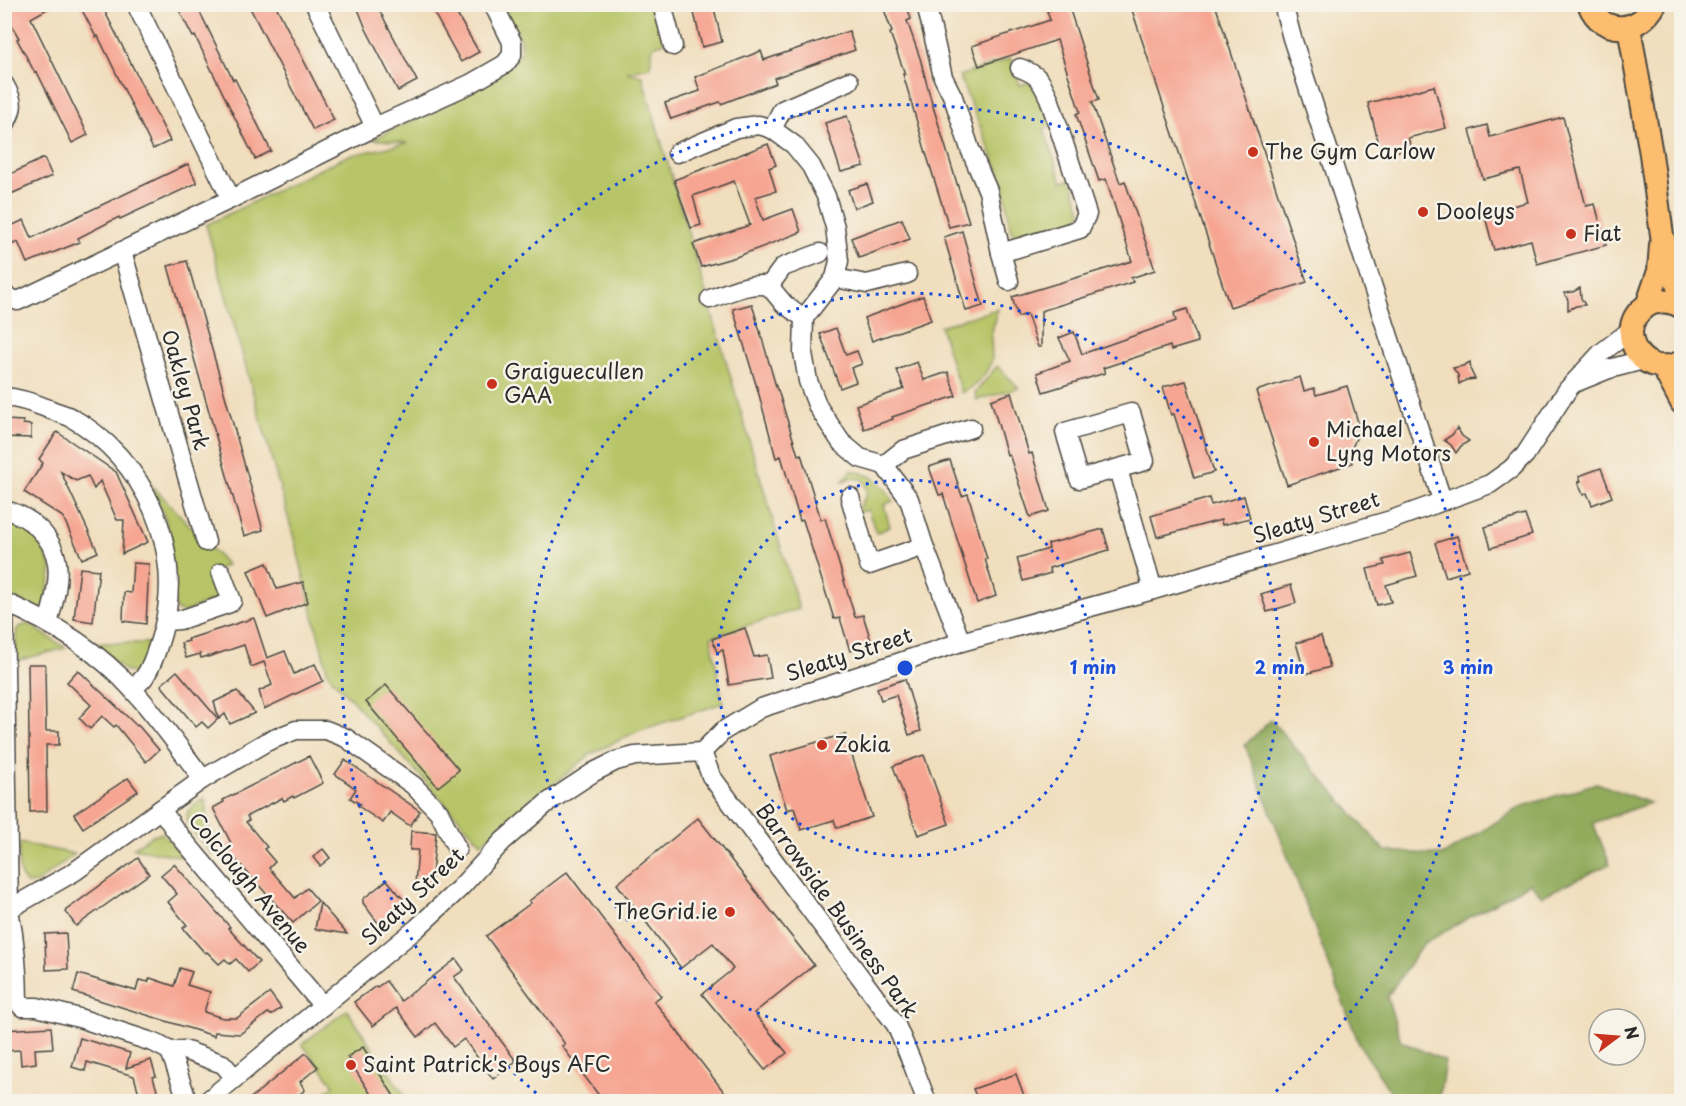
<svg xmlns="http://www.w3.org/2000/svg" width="1686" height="1106" font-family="'Playpen Sans',sans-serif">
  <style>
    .green { fill: #b7c567; stroke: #717849; stroke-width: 1.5 }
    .forest { fill: #91aa5c; stroke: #5e6a44; stroke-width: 1.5 }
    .building { fill: #f6a592 }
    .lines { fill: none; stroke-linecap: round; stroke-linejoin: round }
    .minor-casing { stroke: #494641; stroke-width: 21 }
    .major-casing { stroke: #494641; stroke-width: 26 }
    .minor { stroke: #fff; stroke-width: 18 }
    .major { stroke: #fcbd6e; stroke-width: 22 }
    .ring { fill: none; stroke: #1d4ed8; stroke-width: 3; stroke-dasharray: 3 6 }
    .poi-dot { fill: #c8321e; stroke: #f7f3e8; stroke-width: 2 }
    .labels { text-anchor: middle; stroke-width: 5; stroke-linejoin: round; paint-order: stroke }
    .poi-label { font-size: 21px; fill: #2b2b2b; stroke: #f7f3e8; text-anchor: start }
    .street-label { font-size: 21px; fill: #2b2b2b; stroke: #f7f3e8 }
    .centre { fill: #1d4ed8; stroke: #f7f3e8; stroke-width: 3 }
    .ring-label { font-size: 18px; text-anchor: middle; font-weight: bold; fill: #1d4ed8; stroke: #f7f3e8; stroke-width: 5; stroke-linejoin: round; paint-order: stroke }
  </style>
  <rect width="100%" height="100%" fill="#f7f3e8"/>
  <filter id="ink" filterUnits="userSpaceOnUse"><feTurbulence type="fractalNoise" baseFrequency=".0167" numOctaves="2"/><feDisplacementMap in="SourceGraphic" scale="12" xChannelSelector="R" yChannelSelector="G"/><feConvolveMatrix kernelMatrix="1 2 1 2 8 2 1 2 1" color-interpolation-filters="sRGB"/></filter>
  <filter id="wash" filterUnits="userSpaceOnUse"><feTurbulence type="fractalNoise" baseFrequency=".008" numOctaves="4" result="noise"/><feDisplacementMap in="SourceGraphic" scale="24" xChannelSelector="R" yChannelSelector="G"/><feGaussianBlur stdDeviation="1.35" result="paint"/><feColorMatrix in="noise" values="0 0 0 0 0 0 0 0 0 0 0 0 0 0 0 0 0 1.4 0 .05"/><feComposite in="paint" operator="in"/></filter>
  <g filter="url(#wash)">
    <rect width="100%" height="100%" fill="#f0debd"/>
    <!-- green -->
    <g class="green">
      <polygon points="502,5 654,5 665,42 653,46 650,67 627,72 642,76 799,609 711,637 723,703 638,731 591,754 481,843 328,674 295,542 206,225 347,156 408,143 373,139 435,110 499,75 521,54 520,38"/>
      <polygon points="1011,58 1020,85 1034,81 1053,125 1044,129 1062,182 1071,179 1082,213 1076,221 1016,241 1014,238 1009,219 1003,181 959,76"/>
      <polygon points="997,309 991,336 992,360 985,374 974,386 961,393 940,326"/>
      <polygon points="997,366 1019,388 977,400 975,393"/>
      <path d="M852 470C873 476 882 481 893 501L884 505 890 527 876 533 868 510 857 513C860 499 874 496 862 479L849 478 842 482Z"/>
      <polygon points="146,479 227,565 209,573 218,598 185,612 178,611 173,603 166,520 154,492"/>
      <polygon points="4,515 36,535 52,568 44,611 5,595"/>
      <polygon points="27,624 30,625 66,648 16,661 16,631 19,627"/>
      <polygon points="94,643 152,643 141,669 133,674 124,670"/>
      <path d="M205 798 212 854C205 846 184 824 187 814 189 806 199 802 205 798Z"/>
      <polygon points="161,833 167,838 183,857 133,848 153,835"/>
      <path d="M20 843 75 854 36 883 27 884C15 873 19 859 20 843Z"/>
      <polygon points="347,1010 408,1101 315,1101 334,1085 302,1044"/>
    </g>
    <!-- forest -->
    <polygon class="forest" points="1271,720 1385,851 1444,855 1520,807 1597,783 1650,803 1593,823 1610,864 1542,896 1530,883 1423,944 1387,997 1401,1041 1445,1061 1439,1101 1396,1101 1359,1044 1245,745"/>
    <g id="blocks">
      <!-- building -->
      <g class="building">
        <polygon points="4,4 56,4 31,18 88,135 72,143 37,72 35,73 17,39 19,38 4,13"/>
        <polygon points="79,4 101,4 170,141 153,149 98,36 96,37"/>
        <polygon points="190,4 196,4 233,80 235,79 271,151 255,159 195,36 193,37 179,10"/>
        <polygon points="248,4 275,4 334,120 313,130"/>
        <polygon points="356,4 376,4 417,81 398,91 366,29"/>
        <polygon points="429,4 451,4 479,52 461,62"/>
        <polygon points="692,4 713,4 722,42 702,47"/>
        <polygon points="882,4 906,4 911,19 907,21 920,58 931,100 969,222 949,227 926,153 903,74 905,74 890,33 892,32"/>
        <polygon points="1068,4 1099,100 1092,102 1120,183 1125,181 1155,270 1131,278 1133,282 1041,311 1041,347 1038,347 1027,314 1018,317 1012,297 1132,261 1106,179 1099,181 1076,114 1080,112 1057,40 979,66 972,46 1050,20 1047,11"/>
        <polygon points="1130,4 1215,4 1307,282 1230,307"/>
        <polygon points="849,31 855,50 774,78 776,83 721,104 720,102 671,119 665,103 700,91 695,77 761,51 764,60"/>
        <polygon points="1434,86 1446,128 1408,138 1411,148 1382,155 1368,103"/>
        <polygon points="847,116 864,166 841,172 825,123"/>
        <polygon points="1563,117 1586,206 1595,204 1606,245 1537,264 1531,240 1494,250 1484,213 1528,202 1520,170 1483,179 1470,130 1487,125 1490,137"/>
        <polygon points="768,144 776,165 769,168 776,191 755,197 763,220 793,209 801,232 736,257 701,267 693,244 750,225 734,181 693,196 701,225 691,228 674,180"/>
        <polygon points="44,158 52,176 4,197 4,177"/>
        <polygon points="188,164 197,183 120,219 119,217 78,238 80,242 27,263 18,242 4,248 4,229 24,220 32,238"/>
        <polygon points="867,184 873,201 854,208 848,190"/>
        <polygon points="902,219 910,239 859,258 851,238"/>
        <polygon points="962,231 983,306 966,311 944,237"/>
        <polygon points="187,261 263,530 244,536 168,266"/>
        <polygon points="1580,288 1581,298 1585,305 1576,306 1568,310 1568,300 1564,293 1573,292"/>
        <polygon points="923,296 931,320 872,341 864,318"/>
        <polygon points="752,304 777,390 778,390 798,455 801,454 821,520 825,518 855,617 863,615 872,644 850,651 840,618 834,619 803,520 800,521 781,456 776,458 758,391 733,309"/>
        <polygon points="1187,309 1198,342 1171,350 1170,346 1103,368 1105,373 1043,392 1037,373 1070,361 1059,338 1074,332 1082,354 1176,321 1174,313"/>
        <polygon points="836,328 846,355 857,351 862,364 851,368 856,382 840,388 820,334"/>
        <polygon points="917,362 924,380 948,372 956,396 892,417 893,419 864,429 856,405 904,389 897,370"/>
        <polygon points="1470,362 1471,371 1475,379 1466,380 1459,384 1458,375 1453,368 1463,366"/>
        <polygon points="1300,377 1304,391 1314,388 1316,395 1347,386 1360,429 1349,455 1352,463 1287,485 1256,391"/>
        <polygon points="1186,381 1214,472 1194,478 1174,414 1171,415 1163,387"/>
        <polygon points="1011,393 1029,454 1032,453 1049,511 1030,517 1009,454 1007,455 991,400"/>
        <polygon points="4,420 23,421 23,424 31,425 31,438 4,437"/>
        <polygon points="1457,428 1462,436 1469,441 1461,446 1456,453 1451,445 1444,440 1452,435"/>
        <polygon points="57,432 116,472 148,542 122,554 124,520 117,520 100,481 94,489 88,476 76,481 61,472 98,552 82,559 63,517 24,492 43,463 39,459"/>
        <polygon points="950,460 962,496 968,494 987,559 985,559 996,596 977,603 943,494 939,495 929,467"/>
        <polygon points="1601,468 1612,497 1592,505 1587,493 1583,495 1578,482 1581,481 1579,476"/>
        <polygon points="1244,496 1250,518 1222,525 1221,520 1157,537 1151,516 1209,498 1211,505"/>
        <polygon points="1525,515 1532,535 1491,548 1485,527"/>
        <polygon points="1103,529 1109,550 1049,568 1051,573 1023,581 1017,558 1049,549 1048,544"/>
        <polygon points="1457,536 1468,570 1446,577 1435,543"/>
        <polygon points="1410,553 1417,576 1386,585 1391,602 1377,605 1367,569 1385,565 1383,560"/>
        <polygon points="133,563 149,564 146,624 123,621 124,592 131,593"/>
        <polygon points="267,563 277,589 303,582 308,602 267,618 248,571"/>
        <polygon points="80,568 99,570 93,622 74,619"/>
        <polygon points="1291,585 1296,603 1267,612 1261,594"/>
        <polygon points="254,618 267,658 285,651 294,674 315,664 323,681 264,709 259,691 272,685 264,662 251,667 244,645 208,657 208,656 201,658 200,654 186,658 181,643 189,641 188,639"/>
        <polygon points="745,628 754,657 767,655 771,678 729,685 723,650 717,652 712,639"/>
        <polygon points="1321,636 1330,667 1305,674 1296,643"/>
        <polygon points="28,664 45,664 46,731 59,731 59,745 46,745 47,811 30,812"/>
        <polygon points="78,670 137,726 138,725 159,750 146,762 116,725 114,727 102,716 90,729 79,718 91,705 67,682"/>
        <polygon points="177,671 218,719 208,728 202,722 196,727 161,685"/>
        <polygon points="905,679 921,731 909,735 896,695 881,700 877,688"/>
        <polygon points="386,685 459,770 438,787 366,702"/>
        <polygon points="237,691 255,713 230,724 225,714 219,719 214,702"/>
        <polygon points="845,734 872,817 837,828 834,820 801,830 794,808 787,810 770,756"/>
        <polygon points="924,755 949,824 918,835 893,766"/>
        <polygon points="309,756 323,783 294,798 293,796 284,801 282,798 247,816 249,820 246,822 267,847 264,849 275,862 269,868 295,898 307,888 318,901 293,923 225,848 231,843 213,808 224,802 223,800"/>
        <polygon points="345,760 420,811 410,826 390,812 383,823 358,806 360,804 350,798 356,789 335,774"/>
        <polygon points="128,778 138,791 83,828 74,814"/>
        <polygon points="698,818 814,965 754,1013 787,1053 765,1070 702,994 733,969 713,943 681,968 617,884"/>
        <polygon points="411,831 436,833 431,886 415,884 418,850 410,850"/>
        <polygon points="323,849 330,858 320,866 313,857"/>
        <polygon points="138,858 149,874 76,926 65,911"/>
        <polygon points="174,864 230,927 228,928 259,962 248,972 236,959 230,964 225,959 219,964 207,952 205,953 183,928 187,925 168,902 177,894 161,875"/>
        <polygon points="567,872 661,996 654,1001 731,1101 603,1101 562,1046 565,1044 486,936 531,903 529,901"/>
        <polygon points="387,880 408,905 381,927 363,903 363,899"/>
        <polygon points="320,903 347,934 315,929"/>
        <polygon points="66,933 68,969 46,970 45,934"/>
        <polygon points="456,959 464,970 454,977 516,1061 493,1079 464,1039 453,1047 435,1023 418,1037 396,1008 373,1026 354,1002 376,986 377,987 386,981 401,1001"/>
        <polygon points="180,968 192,972 187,985 210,992 204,1012 223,1018 237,1018 270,993 281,1008 271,1015 268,1013 240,1034 215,1032 214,1036 73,992 78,974 136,991 139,980 148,982 150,978 174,986"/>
        <polygon points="51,1027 53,1048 35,1049 36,1063 21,1065 20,1050 4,1051 4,1030"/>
        <polygon points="80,1038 130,1053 126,1068 151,1060 156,1076 153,1077 160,1101 141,1101 134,1076 87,1062 85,1071 72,1067"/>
        <polygon points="363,1047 397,1101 375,1101 347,1057"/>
        <polygon points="306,1053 318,1067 300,1082 305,1090 291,1101 247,1101"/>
        <polygon points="1016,1074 1026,1101 978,1101 973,1089"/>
      </g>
    </g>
  </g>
  <g filter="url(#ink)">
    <use href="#blocks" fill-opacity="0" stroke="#494641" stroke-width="1.5"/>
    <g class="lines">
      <!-- minor casing -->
      <g class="minor-casing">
        <g id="minor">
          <polyline points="136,4 231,199"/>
          <polyline points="315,4 375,127"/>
          <polyline points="662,4 673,46"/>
          <polyline points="926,4 943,77 953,97 970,149 988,191 1001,253 1009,281"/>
          <polyline points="1283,4 1292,38 1442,500"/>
          <polyline points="849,81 782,110 772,129 794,145 811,166 826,196 835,227 839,261 835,278 804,318 803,353 808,381 818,407 841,442 860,458 884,465 909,499 924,546 961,642"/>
          <path d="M4 84C15 103 14 107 4 127"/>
          <polyline points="677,153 736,128 759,125 772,129"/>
          <polyline points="122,251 206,542"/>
          <path d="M1001 253 1080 229 1087 214 1049 98C1041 81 1039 75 1020 68"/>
          <polyline points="835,278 867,284 907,274"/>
          <polyline points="769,286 783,267 820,253"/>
          <polyline points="4,296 18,301 231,199 375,127 470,84 505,64 512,55 512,42 493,4"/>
          <path d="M710 299C729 292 749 282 769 286L784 304 804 318"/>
          <polyline points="1577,382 1609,369 1643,360"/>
          <path d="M4 397C20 398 34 403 49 409 56 412 63 414 70 417 145 458 186 551 162 633 158 647 153 664 145 676 142 681 136 685 132 689"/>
          <polygon points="1131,413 1145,461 1079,479 1065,432"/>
          <polyline points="884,465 903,450 971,428"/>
          <polyline points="1118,469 1153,590"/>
          <polyline points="850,497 869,565 924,546"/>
          <path d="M4 510C30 515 53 537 57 563 60 582 53 605 48 623"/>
          <path d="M4 602C51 622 98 651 132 689 158 717 180 749 203 779"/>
          <path d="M4 607 9 910C15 941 18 971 18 1002L22 1007H37L79 1018 155 1043 170 1051 188 1102"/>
          <polyline points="166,621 180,620 230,603 232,601 221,572"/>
          <polyline points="702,752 711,776 896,1025 911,1060 927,1102"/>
          <polyline points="4,912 74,872 161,809"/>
          <polyline points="323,1006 175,830 161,809 203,779 266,742 296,730 326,730 346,738 413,785 439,812 457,849"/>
          <polyline points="170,1051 184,1050 223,1064 235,1078"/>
          <polyline points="206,1102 417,928 460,888 503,841 547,803 594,772 616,761 635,756 702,752 723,731 761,708 961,642 1153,590 1391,520 1490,484 1511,469 1525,455 1568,389 1601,353 1631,330"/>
        </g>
      </g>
      <!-- major casing -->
      <g class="major-casing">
        <g id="major">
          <path d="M1589 4C1602 37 1640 33 1655 4"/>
          <polyline points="1629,27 1651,154 1662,235 1682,300"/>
          <polyline points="1647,306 1659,271 1661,245"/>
          <path d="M1682 307C1672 301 1661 300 1650 304 1612 322 1636 383 1682 362"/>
          <polyline points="1663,367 1682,403"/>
        </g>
      </g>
      <!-- minor -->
      <use href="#minor" class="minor"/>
      <!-- major -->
      <use href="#major" class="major"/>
    </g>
  </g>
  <!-- distance rings -->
  <g class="ring">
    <circle cx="905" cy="668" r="188"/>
    <circle cx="905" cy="668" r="375"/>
    <path d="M543 1099A563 563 0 1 1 1267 1099"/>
  </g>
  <!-- markers -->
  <g class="poi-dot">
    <circle cx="1253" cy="152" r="6"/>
    <circle cx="1423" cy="212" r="6"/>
    <circle cx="1571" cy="234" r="6"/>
    <circle cx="492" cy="384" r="6"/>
    <circle cx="1314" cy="442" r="6"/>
    <circle cx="822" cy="745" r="6"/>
    <circle cx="730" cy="912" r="6"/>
    <circle cx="351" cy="1065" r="6"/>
  </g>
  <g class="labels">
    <!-- poi labels -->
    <g class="poi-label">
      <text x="1265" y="159">The Gym Carlow</text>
      <text x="1435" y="219">Dooleys</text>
      <text x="1583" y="241">Fiat</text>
      <text x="504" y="379">Graiguecullen<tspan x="504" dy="24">GAA</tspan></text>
      <text x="1326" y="437">Michael<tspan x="1326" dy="24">Lyng Motors</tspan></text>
      <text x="834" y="752">Zokia</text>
      <text x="718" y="919" text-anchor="end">TheGrid.ie</text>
      <text x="363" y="1072">Saint Patrick's Boys AFC</text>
    </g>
    <!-- street labels -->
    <g class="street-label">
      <text transform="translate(185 390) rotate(74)" y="7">Oakley Park</text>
      <text transform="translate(1316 518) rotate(-17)" y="7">Sleaty Street</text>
      <text transform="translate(849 655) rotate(-18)" y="7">Sleaty Street</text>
      <text transform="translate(249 883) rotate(50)" y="7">Colclough Avenue</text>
      <text transform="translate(413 897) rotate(-43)" y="7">Sleaty Street</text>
      <text transform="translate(837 911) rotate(54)" y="7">Barrowside Business Park</text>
    </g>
  </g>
  <circle cx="905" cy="668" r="9" class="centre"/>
  <g class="ring-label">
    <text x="1093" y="674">1 min</text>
    <text x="1280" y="674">2 min</text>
    <text x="1468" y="674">3 min</text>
  </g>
  <!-- margin -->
  <rect width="1686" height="1106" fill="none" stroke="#f7f3e8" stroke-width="24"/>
  <!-- north arrow -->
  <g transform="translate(1617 1037) rotate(74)"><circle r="28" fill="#f7f3e8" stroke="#a5a39c" stroke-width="1.5"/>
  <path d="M0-4.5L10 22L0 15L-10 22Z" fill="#c8321e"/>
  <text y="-9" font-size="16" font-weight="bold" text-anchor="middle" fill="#2b2b2b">N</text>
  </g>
</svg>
